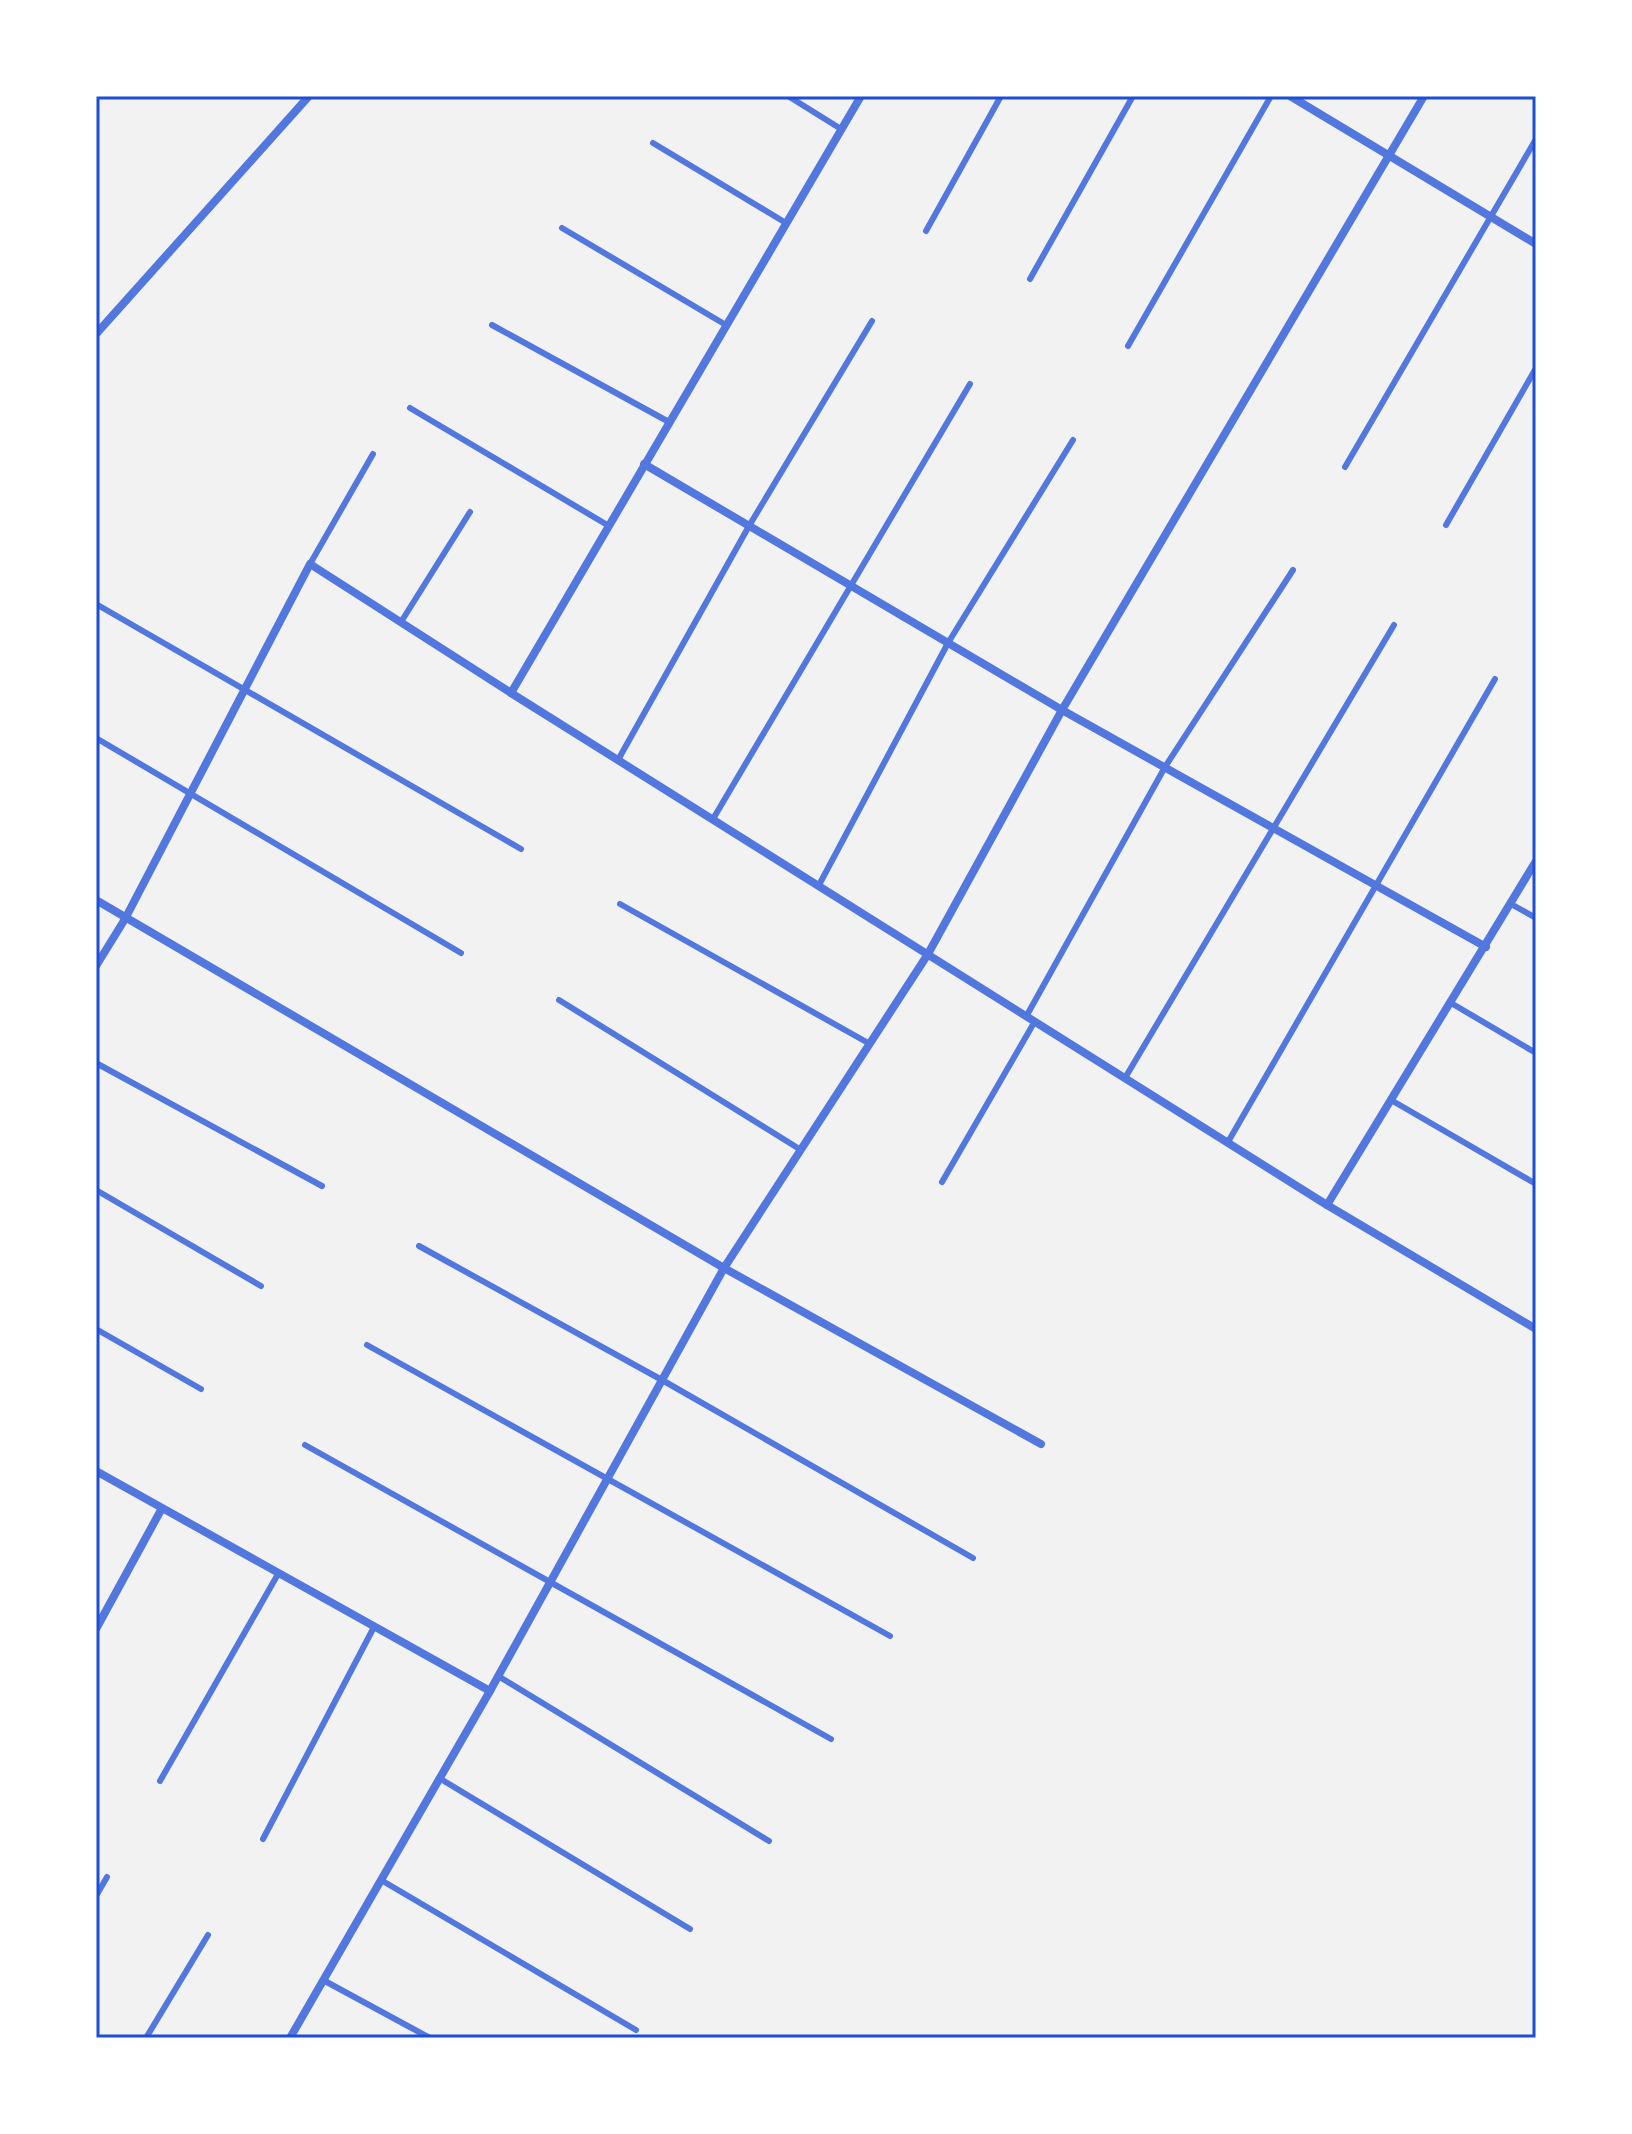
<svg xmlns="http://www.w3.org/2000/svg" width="1632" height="2134" font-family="'Crimson Pro',serif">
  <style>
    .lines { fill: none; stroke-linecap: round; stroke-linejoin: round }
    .service { stroke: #5277de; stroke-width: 6 }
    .minor { stroke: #5277de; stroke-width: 8 }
    .neatline { fill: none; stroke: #1d4ed8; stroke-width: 3 }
  </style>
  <rect width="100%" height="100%" fill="#f2f2f2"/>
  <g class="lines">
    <!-- service -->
    <g class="service">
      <polyline points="788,96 841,129"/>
      <polyline points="653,143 786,223"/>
      <polyline points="562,228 726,325"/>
      <polyline points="926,231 1001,96"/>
      <polyline points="1030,279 1133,96"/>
      <polyline points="492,325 669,422"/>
      <polyline points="1128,346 1271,96"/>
      <polyline points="410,408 609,526"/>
      <polyline points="1345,467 1536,139"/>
      <polyline points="1446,525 1536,368"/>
      <polyline points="310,564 373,454"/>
      <polyline points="96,604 521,849"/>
      <polyline points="401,622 470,512"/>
      <polyline points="96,738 461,953"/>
      <polyline points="618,760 749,526 872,321"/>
      <polyline points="713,819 970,384"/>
      <polyline points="819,885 948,643 1073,440"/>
      <polyline points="620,904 870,1044"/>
      <polyline points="1511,904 1536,918"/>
      <polyline points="559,1000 801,1150"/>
      <polyline points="1451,1003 1536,1053"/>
      <polyline points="1027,1015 1165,767 1293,570"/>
      <polyline points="96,1063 322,1186"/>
      <polyline points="1125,1078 1394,625"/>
      <polyline points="1391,1100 1536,1184"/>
      <polyline points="1228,1142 1495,679"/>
      <polyline points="942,1182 1035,1021"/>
      <polyline points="96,1190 261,1286"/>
      <polyline points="419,1246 662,1380 973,1558"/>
      <polyline points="96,1329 201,1389"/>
      <polyline points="367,1345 890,1636"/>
      <polyline points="305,1445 831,1739"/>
      <polyline points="498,1676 769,1841"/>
      <polyline points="439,1778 690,1929"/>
      <polyline points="160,1781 278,1574"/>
      <polyline points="263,1839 374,1627"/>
      <polyline points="381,1880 636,2030"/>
      <polyline points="96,1896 107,1877"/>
      <polyline points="323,1980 430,2038"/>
      <polyline points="146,2038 208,1935"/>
    </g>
    <!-- minor -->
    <g class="minor">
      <polyline points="1290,96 1536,244"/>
      <polyline points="96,334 309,96"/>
      <polyline points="644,464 1062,710 1486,947"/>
      <polyline points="511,693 1327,1205 1536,1329"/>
      <polyline points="96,900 724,1268 1041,1444"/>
      <polyline points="96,966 125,919 310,564 511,693 861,96"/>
      <polyline points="1327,1205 1536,861"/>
      <polyline points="96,1471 490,1691 724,1268 928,954 1062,710 1424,96"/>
      <polyline points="96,1629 161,1510"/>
      <polyline points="290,2038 490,1691"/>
    </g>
  </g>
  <!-- border -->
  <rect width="1632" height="2134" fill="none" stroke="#ffffff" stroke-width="196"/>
  <rect x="98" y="98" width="1436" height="1938" class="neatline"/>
</svg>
